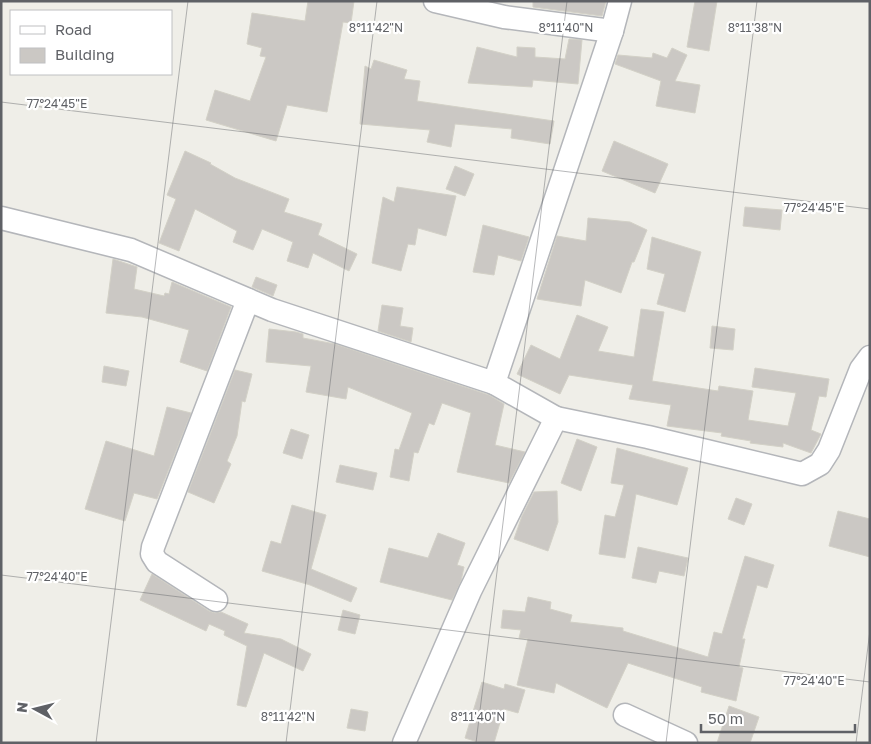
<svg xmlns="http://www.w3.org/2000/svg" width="871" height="744" font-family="'Golos Text',sans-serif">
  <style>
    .building { fill: #cbc8c4; stroke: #d3d1c7 }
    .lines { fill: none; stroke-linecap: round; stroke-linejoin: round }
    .minor-casing { stroke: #b4b6ba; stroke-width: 25 }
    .minor { stroke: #fff; stroke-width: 22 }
    .ticks { fill: none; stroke: #5f6166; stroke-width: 1; stroke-opacity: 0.45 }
    .ticks-label { font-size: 12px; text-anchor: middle; fill: #5f6166; stroke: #fff; stroke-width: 4.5; stroke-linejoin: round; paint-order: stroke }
  </style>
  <rect width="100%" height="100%" fill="#efeee8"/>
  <!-- building -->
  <g class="building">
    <polygon points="308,1 354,1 351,23 343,22 327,112 287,105 276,141 206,120 215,90 250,101 266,57 260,56 262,48 247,44 252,13 305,21"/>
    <polygon points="533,1 606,1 602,16 533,7"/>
    <polygon points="695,1 717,1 709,51 687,47"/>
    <polygon points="569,39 582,40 578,84 533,80 532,87 468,83 477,47 517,57 517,47 535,48 535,57 565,59"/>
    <polygon points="672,48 687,55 675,81 700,85 695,113 656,106 661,81 615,64 618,55 652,58 653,53 667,58"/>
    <polygon points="374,60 407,70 404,79 420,81 417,101 554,121 550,144 511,138 512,129 455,124 451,147 427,142 430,130 360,124 365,66 371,69"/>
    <polygon points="614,141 668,164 655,193 602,171"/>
    <polygon points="185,151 211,163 210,164 235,178 289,199 284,212 322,224 318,235 357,254 349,271 313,253 308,268 287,261 293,242 262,229 253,250 233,242 237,231 195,209 179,251 159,243 176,199 167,195"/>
    <polygon points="455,166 474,174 465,196 446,189"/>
    <polygon points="397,187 456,196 446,236 418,228 415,245 408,244 401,271 372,263 383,197 394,202"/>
    <polygon points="745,207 782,210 780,230 743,226"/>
    <polygon points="588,218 630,222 647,230 634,262 632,262 621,293 585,280 581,306 537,299 557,236 586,241"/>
    <polygon points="483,225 529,237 521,261 498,255 494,275 473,272"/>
    <polygon points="652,237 701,252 685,312 657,304 665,274 647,269"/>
    <polygon points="113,259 137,267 134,289 164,296 165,293 169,294 172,282 231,307 207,371 180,362 189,330 142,317 106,313"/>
    <polygon points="256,277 277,285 273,296 252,287"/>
    <polygon points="382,305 403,308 400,326 413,328 411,342 378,331"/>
    <polygon points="641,309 664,312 652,381 718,391 719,386 753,391 748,420 788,426 796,393 752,387 755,368 829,379 826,397 819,396 811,430 821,434 811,453 783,443 783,447 750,443 751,441 721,436 722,433 667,426 671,405 629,399 633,385 569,375 560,394 517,374 531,345 560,359 577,315 608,327 598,351 634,357"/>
    <polygon points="712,326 735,329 733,350 710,348"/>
    <polygon points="269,329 296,332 303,334 303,338 335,344 489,395 504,404 495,445 525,452 509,483 457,472 471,413 442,403 434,425 429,423 418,453 414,452 409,481 390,477 395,449 399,450 412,413 348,387 346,399 306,392 311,366 266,362"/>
    <polygon points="104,366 129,371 126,386 102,382"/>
    <polygon points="235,370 252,374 245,402 242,401 237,436 227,461 231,464 214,503 188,492"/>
    <polygon points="167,407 191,413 157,499 134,493 125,521 85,509 106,441 154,456"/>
    <polygon points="291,429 309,435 302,459 283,453"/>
    <polygon points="577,439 597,447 581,491 561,483"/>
    <polygon points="617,448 688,468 677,505 636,494 625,558 599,554 605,515 615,517 624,485 611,483"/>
    <polygon points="340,465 377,473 373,490 336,482"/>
    <polygon points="557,491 558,522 548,551 514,539 522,516 534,492"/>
    <polygon points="736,498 752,504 744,525 728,519"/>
    <polygon points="292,505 326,515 311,569 357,588 351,602 310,585 262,571 271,541 281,544"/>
    <polygon points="838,511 870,519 870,557 829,546"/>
    <polygon points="438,533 465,543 457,565 464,567 461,581 452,600 380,582 389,548 428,558"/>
    <polygon points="638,547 688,558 684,576 659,571 656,583 632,578"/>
    <polygon points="745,556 774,565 767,588 757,585 742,639 745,639 739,667 743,668 736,701 701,692 702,687 628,663 607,708 556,683 554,693 517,685 528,639 519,638 521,630 501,628 503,610 525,612 528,597 551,602 550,609 572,615 570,622 623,628 623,631 708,657 714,632 722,634"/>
    <polygon points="152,574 209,611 215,613 221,612 248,624 244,633 281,639 311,654 303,671 264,653 246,707 237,705 247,646 224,635 225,631 209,624 206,631 140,600"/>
    <polygon points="343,610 360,615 355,634 338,630"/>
    <polygon points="482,682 504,689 505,684 525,690 518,713 504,709 494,743 481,743 465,738"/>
    <polygon points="729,706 759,717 750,743 717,743"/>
    <polygon points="351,709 368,712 365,731 347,728"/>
  </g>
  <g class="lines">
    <!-- minor casing -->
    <g class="minor-casing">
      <g id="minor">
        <polyline points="435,1 504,17 612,31"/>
        <polyline points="1,218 131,250 272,310 494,383"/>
        <polyline points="556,418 494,383 612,31 620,1"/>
        <polyline points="216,600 157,562 152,554 153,547 248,300"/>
        <polyline points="625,715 686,743"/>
        <polyline points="404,743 470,591 556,418 648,437 802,474 820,464 829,450 861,369 870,357"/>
      </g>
    </g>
    <!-- minor -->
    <use href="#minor" class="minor"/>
  </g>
  <!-- ticks -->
  <path class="ticks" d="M1 102 870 209M1 575 870 682M96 743 188 1M286 743 377 1M476 743 567 1M666 743 757 1M856 743 870 630"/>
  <g class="ticks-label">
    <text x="376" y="32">8°11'42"N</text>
    <text x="566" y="32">8°11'40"N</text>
    <text x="755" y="32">8°11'38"N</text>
    <text x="57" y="108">77°24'45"E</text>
    <text x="814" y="212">77°24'45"E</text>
    <text x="57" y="581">77°24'40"E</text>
    <text x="814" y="685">77°24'40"E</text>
    <text x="288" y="721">8°11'42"N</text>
    <text x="478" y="721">8°11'40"N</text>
  </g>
  <!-- border -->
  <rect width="871" height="744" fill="none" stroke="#5f6166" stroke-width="5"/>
  <!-- legend -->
  <rect x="10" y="10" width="162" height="65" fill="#ffffff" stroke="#bfc0c2"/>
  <rect x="20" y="26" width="25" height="8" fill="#ffffff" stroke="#bfc0c2"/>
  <text x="55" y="35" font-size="15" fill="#5f6166">Road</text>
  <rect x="20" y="48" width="25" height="15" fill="#cbc8c4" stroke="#bfc0c2"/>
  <text x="55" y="60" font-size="15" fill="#5f6166">Building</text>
  <!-- north arrow -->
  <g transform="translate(35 709) rotate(277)" stroke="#ffffff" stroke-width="4" paint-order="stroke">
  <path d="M0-4L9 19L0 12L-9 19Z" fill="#5f6166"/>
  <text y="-8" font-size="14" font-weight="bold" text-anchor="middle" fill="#5f6166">N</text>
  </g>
  <!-- scale -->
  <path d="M701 724v8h154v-8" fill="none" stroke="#5f6166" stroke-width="2.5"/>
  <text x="708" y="724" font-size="15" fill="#5f6166" stroke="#ffffff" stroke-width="4" paint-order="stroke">50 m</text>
</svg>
